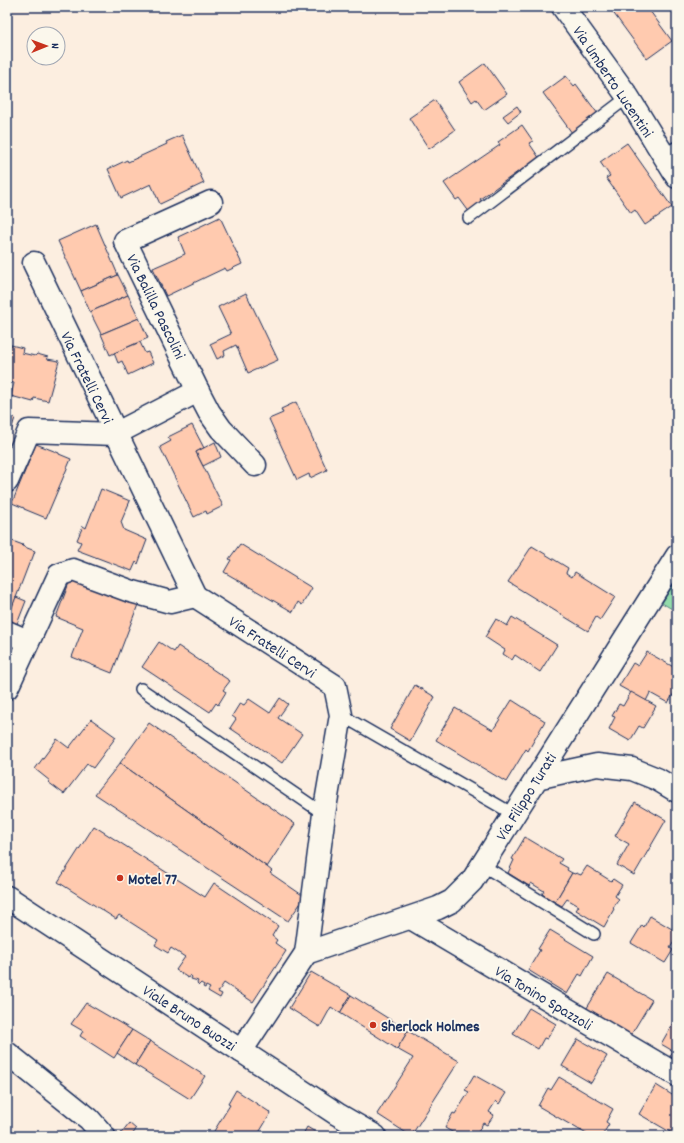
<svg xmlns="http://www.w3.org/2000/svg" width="684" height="1143" font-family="Dekko,sans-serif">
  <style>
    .green { fill: #93dbaa; stroke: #578584 }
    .building { fill: #ffcaaf; stroke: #1b2f5e }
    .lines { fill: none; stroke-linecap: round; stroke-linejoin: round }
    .lane-casing { stroke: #1b2f5e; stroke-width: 14 }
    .street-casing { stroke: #1b2f5e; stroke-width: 25 }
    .secondary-casing { stroke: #1b2f5e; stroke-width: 25 }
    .lane { stroke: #fbf7ec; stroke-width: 11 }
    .street { stroke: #fbf7ec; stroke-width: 22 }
    .secondary { stroke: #fbf7ec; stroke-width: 22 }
    .poi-dot { fill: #c8321e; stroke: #fbf7ec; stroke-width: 1.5 }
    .labels { text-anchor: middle; stroke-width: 3.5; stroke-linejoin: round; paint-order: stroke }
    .street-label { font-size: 16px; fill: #1b2f5e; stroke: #fbf7ec }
    .poi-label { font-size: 16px; font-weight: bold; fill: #1b2f5e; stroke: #fbf7ec; text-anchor: start }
  </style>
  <rect width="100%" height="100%" fill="#fceee0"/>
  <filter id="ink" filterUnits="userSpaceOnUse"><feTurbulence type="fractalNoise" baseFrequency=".025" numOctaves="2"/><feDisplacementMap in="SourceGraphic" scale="8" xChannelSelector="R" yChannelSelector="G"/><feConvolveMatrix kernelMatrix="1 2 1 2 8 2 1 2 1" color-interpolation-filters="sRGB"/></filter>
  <g filter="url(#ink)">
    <!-- green -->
    <polygon class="green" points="677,579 677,612 662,603"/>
    <!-- building -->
    <g class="building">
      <polygon points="609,7 647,7 672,41 647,59"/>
      <polygon points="485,63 507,94 484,110 476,99 472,102 459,82"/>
      <polygon points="566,76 574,86 576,84 598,114 572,133 543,93"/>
      <polygon points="435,100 455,130 429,149 409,118"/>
      <polygon points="517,106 521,112 508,122 503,116"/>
      <polygon points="522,125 533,141 529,143 540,159 520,173 519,171 480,199 483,203 470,213 459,198 456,200 444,183 500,145 498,142"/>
      <polygon points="182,135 204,183 160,204 151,184 121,198 108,169 127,160 128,162 167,144 166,142"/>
      <polygon points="627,143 672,207 645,225 635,210 631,213 606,178 610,176 600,162"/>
      <polygon points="220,217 242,264 227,271 225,268 166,296 153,268 185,254 178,237"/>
      <polygon points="96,224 118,275 81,291 58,241"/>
      <polygon points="118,275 128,295 90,312 81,291"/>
      <polygon points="246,293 278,360 248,373 236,345 224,351 225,355 217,359 210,344 231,334 218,307"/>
      <polygon points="128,295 139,318 101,334 90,312"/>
      <polygon points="139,318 148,338 110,355 101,334"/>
      <polygon points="140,342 145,353 148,352 153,363 128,375 122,361 118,363 114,353"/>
      <polygon points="7,344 23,348 22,353 35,356 37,354 48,357 47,359 59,361 48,401 34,398 33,402 11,396 14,383 7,382"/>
      <polygon points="296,402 327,470 310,478 309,474 297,480 269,419 283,413 281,409"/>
      <polygon points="7,415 15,418 11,430 7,428"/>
      <polygon points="192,425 204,448 196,452 223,506 207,514 206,511 194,517 160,447 171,441 168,437"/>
      <polygon points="215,442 221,457 203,466 196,452"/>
      <polygon points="36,444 59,453 59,454 71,459 46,518 24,509 24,508 12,503"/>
      <polygon points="101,489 130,501 121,522 124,530 147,540 138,564 136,562 132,571 77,550 81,542 77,540 83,526 86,528"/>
      <polygon points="7,539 23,545 22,546 35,551 31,562 30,561 12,608 7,606"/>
      <polygon points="240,544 312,588 302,605 298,602 293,612 224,572 231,560 229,559"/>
      <polygon points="532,546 568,568 566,573 572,577 575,572 615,597 600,620 596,617 588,631 508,582"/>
      <polygon points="72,575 139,602 112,673 72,657 83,628 56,617"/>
      <polygon points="16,597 26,601 17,624 7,620"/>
      <polygon points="512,617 557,645 540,672 515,655 512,660 503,654 505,650 485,637 496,619 507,626"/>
      <polygon points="159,642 174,652 178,646 230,681 223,690 226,692 218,705 216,703 210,712 142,667"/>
      <polygon points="647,652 677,669 677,688 668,703 650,693 646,701 619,686 633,663 638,666"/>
      <polygon points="415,685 435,697 410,741 390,729"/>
      <polygon points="631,692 656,706 643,728 639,726 630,741 609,729 615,717 612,716 619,704 623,706"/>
      <polygon points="280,698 288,704 278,718 302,734 282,763 230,728 236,719 232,716 240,703 244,705 249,699 270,713"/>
      <polygon points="512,700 545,721 528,751 526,749 506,782 436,740 455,708 493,730"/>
      <polygon points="91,719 116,737 93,768 87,764 64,794 48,782 50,781 35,769 57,739 69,748"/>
      <polygon points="149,723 295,824 267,867 120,763"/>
      <polygon points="120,763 267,867 272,871 270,873 305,897 288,921 95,794"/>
      <polygon points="635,802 666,820 634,875 617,865 629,844 615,836"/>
      <polygon points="94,826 205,897 214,883 278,926 272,936 277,940 275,943 286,951 253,1002 224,983 218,992 222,994 220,998 208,991 210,988 206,986 205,988 203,987 204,985 201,983 199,985 197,983 198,981 191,979 192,977 190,975 188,978 176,970 185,957 171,948 168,953 155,945 158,940 119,915 116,919 58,882"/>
      <polygon points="525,837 562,859 559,863 568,868 567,870 572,873 555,902 542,894 544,891 531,883 529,886 508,873 514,860 512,859"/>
      <polygon points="587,866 611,881 613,879 622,885 615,896 619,899 613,908 614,909 604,927 576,910 579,906 567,899 562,906 555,902 572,873 575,874 576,873 581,875"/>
      <polygon points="650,916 677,932 677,937 670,948 673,950 665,963 631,943 642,925 644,927"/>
      <polygon points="550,930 593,956 582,976 579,974 567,994 528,970 540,950 538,949"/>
      <polygon points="311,972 351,995 340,1013 331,1007 320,1027 289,1008"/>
      <polygon points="608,974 652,1000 629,1038 585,1011"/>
      <polygon points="351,995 408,1031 397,1049 340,1013"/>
      <polygon points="86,1003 132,1030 114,1058 80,1036 83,1031 71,1024"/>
      <polygon points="529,1008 556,1024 547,1039 544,1038 538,1049 513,1034"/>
      <polygon points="677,1016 677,1061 670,1056 673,1051 661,1044"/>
      <polygon points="132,1030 150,1041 135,1065 117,1053"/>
      <polygon points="408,1031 459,1061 411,1136 377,1114 413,1058 397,1049"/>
      <polygon points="578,1039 607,1056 591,1083 562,1066"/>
      <polygon points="150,1041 205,1076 190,1099 135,1065"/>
      <polygon points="474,1075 506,1093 499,1104 496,1101 489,1112 494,1115 487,1125 483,1123 476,1136 459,1136 445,1128 453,1113 455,1114 469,1092 465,1090"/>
      <polygon points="559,1077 613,1109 606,1122 609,1124 602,1136 590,1136 538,1106 548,1088 551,1090"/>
      <polygon points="656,1085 677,1098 677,1136 639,1114"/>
      <polygon points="236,1090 271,1113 257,1136 211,1136 230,1105 228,1104"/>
      <polygon points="129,1123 136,1129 135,1131 131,1136 119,1136"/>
      <polygon points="307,1127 322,1136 302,1136"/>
    </g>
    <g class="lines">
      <!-- lane casing -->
      <g class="lane-casing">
        <g id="lane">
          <polyline points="664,155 677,147"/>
          <polyline points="469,218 628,97"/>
          <polyline points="141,689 324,814"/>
          <polyline points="341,715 513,814"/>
          <polyline points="482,865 594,934"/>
        </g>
      </g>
      <!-- street casing -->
      <g class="street-casing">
        <g id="street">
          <polyline points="563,7 628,97 677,177"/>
          <polyline points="34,263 195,596 335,686 341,715 324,814 306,953 241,1051"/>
          <polyline points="198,391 209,412 221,429 255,465"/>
          <polyline points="7,481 29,431 115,434 198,391 125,241 211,202"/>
          <polyline points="7,632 28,641"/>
          <polyline points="7,688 59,575 73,570 130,591 170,602 195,596"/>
          <polyline points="536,778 597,765 632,769 657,779 677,791"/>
          <polyline points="411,918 677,1075"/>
          <polyline points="306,953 438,908 452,901 472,881 677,556"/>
          <polyline points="7,1053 89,1119 104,1136"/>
        </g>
      </g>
      <!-- secondary casing -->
      <g class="secondary-casing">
        <polyline id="secondary" points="7,897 337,1114 375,1136"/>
      </g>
      <!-- lane -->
      <use href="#lane" class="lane"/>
      <!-- street -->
      <use href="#street" class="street"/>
      <!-- secondary -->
      <use href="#secondary" class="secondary"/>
    </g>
  </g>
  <!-- markers -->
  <g class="poi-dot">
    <circle cx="120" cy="878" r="4"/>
    <circle cx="373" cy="1025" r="4"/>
  </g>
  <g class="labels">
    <!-- street labels -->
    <g class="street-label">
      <text transform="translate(614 81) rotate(56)" y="6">Via Umberto Lucentini</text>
      <text transform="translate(157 306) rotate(64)" y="6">Via Balilla Pascolini</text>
      <text transform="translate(88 377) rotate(64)" y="6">Via Fratelli Cervi</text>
      <text transform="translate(273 646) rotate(33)" y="6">Via Fratelli Cervi</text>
      <text transform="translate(525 796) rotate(-58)" y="6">Via Filippo Turati</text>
      <text transform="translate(544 997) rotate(31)" y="6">Via Tonino Spazzoli</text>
      <text transform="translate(190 1017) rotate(33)" y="6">Viale Bruno Buozzi</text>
    </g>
    <!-- poi labels -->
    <g class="poi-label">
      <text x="128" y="884">Motel 77</text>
      <text x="381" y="1031">Sherlock Holmes</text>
    </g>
  </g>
  <!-- margin -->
  <rect width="684" height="1143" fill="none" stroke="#fbf7ec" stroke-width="24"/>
  <rect x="12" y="12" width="660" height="1119" fill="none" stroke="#1b2f5e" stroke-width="1.5" filter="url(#ink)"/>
  <!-- north arrow -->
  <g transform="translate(46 46) rotate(89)"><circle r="19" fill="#fbf7ec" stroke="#a1a7b3"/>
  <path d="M0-3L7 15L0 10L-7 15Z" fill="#c8321e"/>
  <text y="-6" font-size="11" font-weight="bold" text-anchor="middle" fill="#1b2f5e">N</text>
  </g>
</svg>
